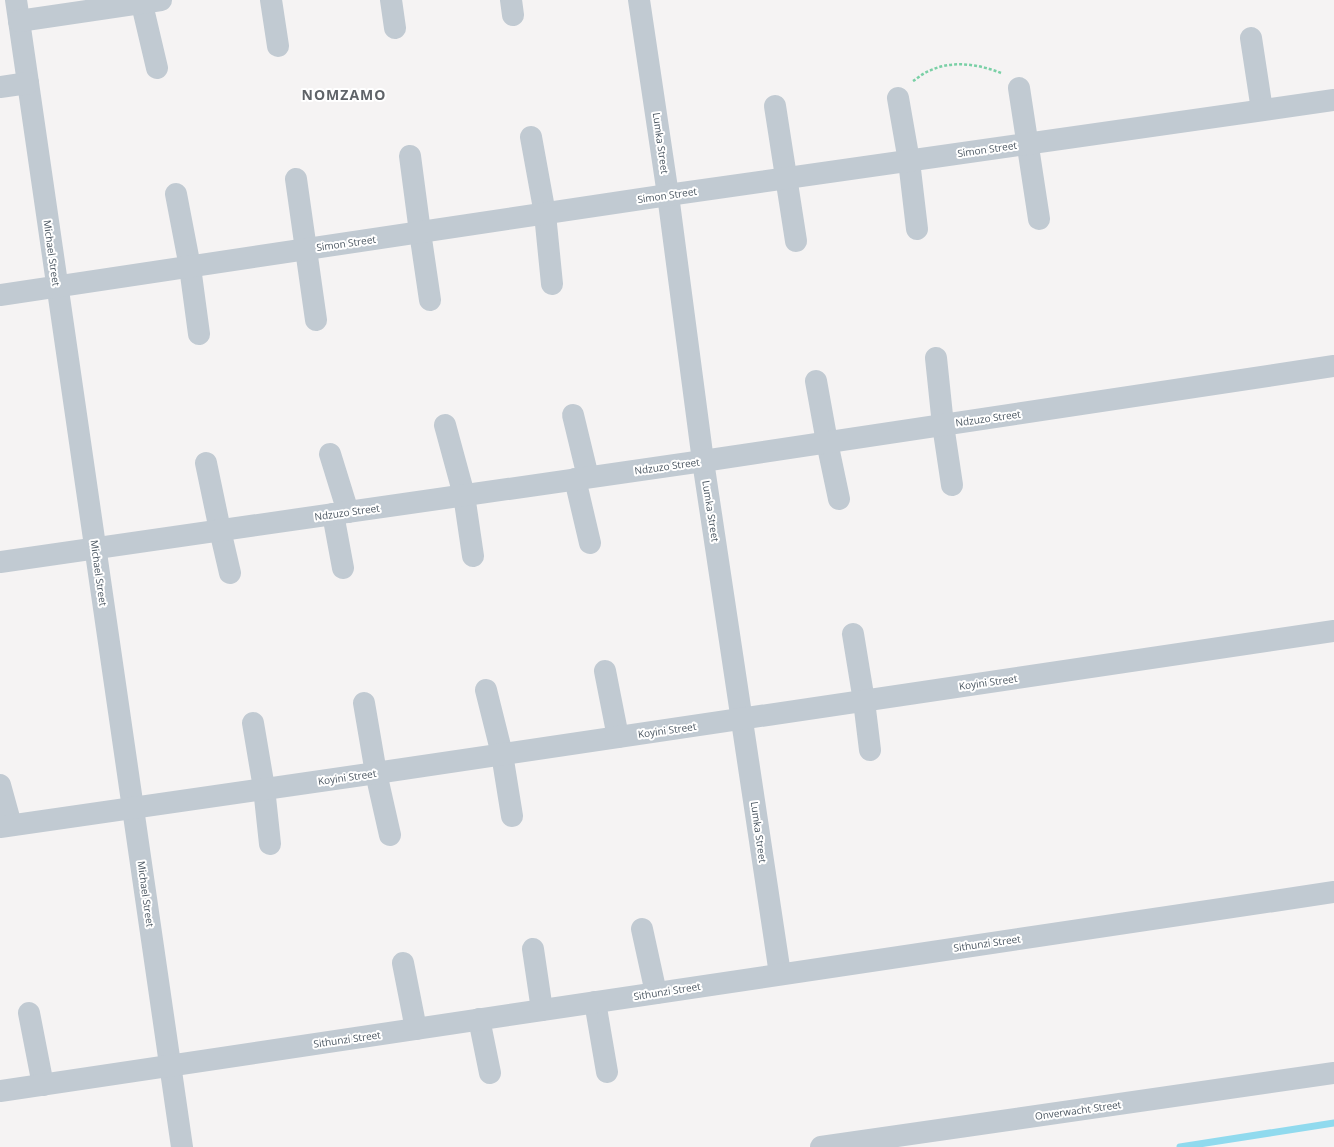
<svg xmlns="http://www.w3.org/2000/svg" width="1334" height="1147" font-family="'Open Sans',sans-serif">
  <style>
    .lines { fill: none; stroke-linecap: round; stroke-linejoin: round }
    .stream { stroke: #90daee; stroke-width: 7 }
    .path { stroke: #7ad0a6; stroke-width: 2.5; stroke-dasharray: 3 2; stroke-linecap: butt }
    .minor { stroke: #c1cad2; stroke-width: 22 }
    .labels { text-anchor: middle; stroke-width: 4; stroke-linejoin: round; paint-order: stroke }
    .street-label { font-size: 10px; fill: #4a5661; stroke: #fff }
    .district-label { font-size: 14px; font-weight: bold; letter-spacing: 1px; fill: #5f6368; stroke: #fff }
  </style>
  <rect width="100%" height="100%" fill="#f5f3f3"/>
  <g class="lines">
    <!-- stream -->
    <polyline class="stream" points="1180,1147 1334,1123"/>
    <!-- path -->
    <path class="path" d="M913 81C918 78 923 73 929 71 951 60 979 64 1001 73"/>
    <!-- minor -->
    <g class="minor">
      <polyline points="16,0 182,1147"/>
      <polyline points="141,0 157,68"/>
      <polyline points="271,0 278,46"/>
      <polyline points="391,0 395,28"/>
      <polyline points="511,0 513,15"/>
      <polyline points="639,0 668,195 703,461 780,974"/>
      <polyline points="19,21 161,0"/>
      <polyline points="1251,38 1262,110"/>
      <polyline points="0,87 28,83"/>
      <polyline points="1019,88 1039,219"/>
      <polyline points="898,98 909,161 917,229"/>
      <polyline points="775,106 796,241"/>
      <polyline points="531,137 545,214 552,284"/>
      <polyline points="410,156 420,232 430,300"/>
      <polyline points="296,179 316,320"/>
      <polyline points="176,194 190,267 199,334"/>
      <polyline points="0,295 668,195 1334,100"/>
      <polyline points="936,358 943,425 952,485"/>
      <polyline points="816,381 827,442 839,499"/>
      <polyline points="573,415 588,477"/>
      <polyline points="445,425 464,495 473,556"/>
      <polyline points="330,454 348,512"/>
      <polyline points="206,463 220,530 230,573"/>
      <polyline points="575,479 590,543"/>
      <polyline points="333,514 343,568"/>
      <polyline points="0,562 703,461 1334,366"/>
      <polyline points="853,634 864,701 870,750"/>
      <polyline points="605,671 618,737"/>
      <polyline points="486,690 502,754 512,816"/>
      <polyline points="364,703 376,773 390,835"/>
      <polyline points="253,723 264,788 270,844"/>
      <polyline points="0,785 11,825"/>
      <path d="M0 827C125 809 250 790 376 773L1334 631"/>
      <polyline points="642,929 656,993"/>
      <polyline points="533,949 542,1010"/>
      <polyline points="403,963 416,1029"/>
      <polyline points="595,1002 607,1072"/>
      <polyline points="29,1013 43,1085"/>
      <polyline points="479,1019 490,1073"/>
      <polyline points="0,1091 1334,892"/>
      <polyline points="821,1147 1334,1073"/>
    </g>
  </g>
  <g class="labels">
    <!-- street labels -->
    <g class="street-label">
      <text transform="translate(661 143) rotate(82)" y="4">Lumka Street</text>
      <text transform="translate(987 149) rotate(-8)" y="4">Simon Street</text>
      <text transform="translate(667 195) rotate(-8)" y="4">Simon Street</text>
      <text transform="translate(346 243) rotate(-8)" y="4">Simon Street</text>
      <text transform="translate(52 253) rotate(82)" y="4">Michael Street</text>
      <text transform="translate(988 418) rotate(-8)" y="4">Ndzuzo Street</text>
      <text transform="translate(667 466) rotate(-8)" y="4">Ndzuzo Street</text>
      <text transform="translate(711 511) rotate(81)" y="4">Lumka Street</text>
      <text transform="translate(347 512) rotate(-8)" y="4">Ndzuzo Street</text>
      <text transform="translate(99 573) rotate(82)" y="4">Michael Street</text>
      <text transform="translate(988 682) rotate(-8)" y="4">Koyini Street</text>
      <text transform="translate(667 730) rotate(-8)" y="4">Koyini Street</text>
      <text transform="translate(347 777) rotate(-8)" y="4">Koyini Street</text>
      <text transform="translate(759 832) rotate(82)" y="4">Lumka Street</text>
      <text transform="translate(146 894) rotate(82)" y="4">Michael Street</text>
      <text transform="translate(987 943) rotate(-8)" y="4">Sithunzi Street</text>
      <text transform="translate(667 991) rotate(-9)" y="4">Sithunzi Street</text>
      <text transform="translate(347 1039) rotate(-8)" y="4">Sithunzi Street</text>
      <text transform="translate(1078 1110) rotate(-8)" y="4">Onverwacht Street</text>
    </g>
    <!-- district labels -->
    <g class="district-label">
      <text x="344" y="100">NOMZAMO</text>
    </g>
  </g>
</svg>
